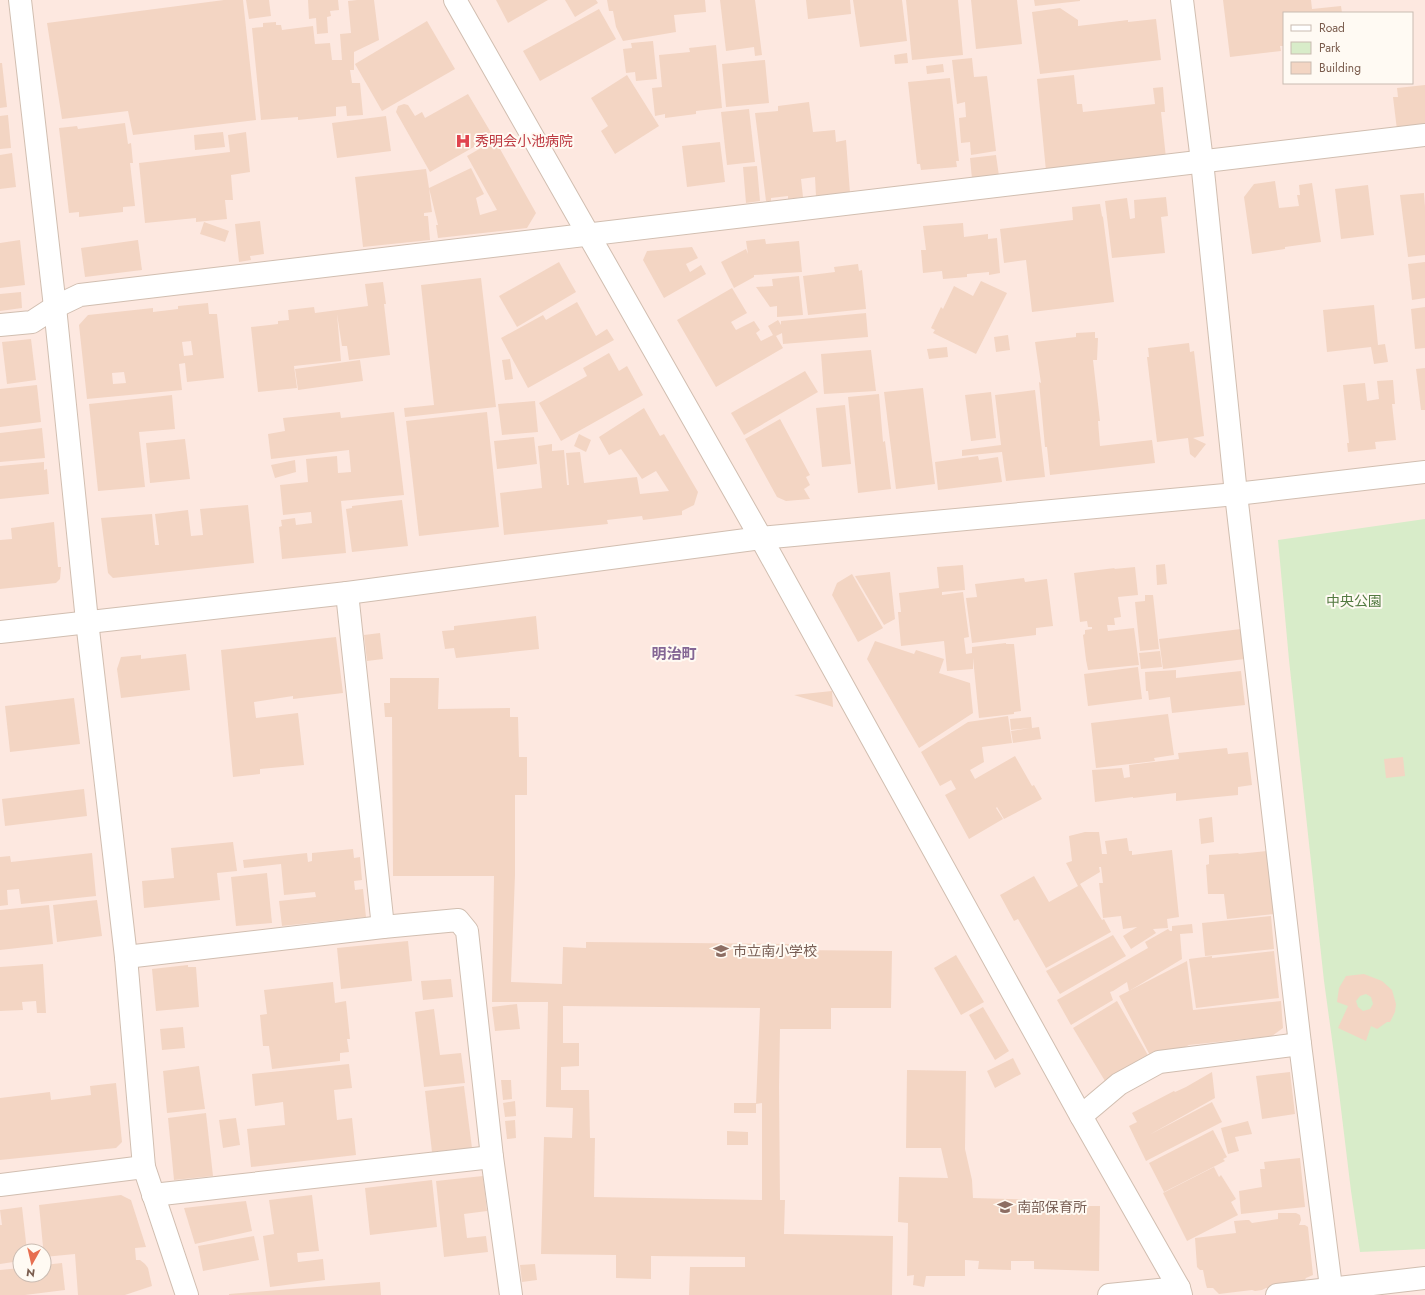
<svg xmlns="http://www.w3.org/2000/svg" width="1425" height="1295" font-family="Jost,'Noto Sans JP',sans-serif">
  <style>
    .commercial { fill: #fde8e0; fill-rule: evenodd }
    .green { fill: #d8ecc9 }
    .building { fill: #f3d5c3; fill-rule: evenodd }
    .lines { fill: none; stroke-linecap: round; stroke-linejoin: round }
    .minor-casing { stroke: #d1beb0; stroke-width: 24 }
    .tertiary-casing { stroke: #d1beb0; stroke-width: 24 }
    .minor { stroke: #fff; stroke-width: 22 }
    .tertiary { stroke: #fff; stroke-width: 22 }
    .labels { text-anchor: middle; stroke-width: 4; stroke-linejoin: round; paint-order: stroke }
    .health-label { font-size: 14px; fill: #be3a42; stroke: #fffaf3; text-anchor: start }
    .park-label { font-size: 14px; fill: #537a41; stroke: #fffaf3 }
    .education-label { font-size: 14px; fill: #785e54; stroke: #fffaf3; text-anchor: start }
    .neighbourhood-label { font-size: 15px; font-weight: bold; fill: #846695; stroke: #fffaf3 }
  </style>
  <rect width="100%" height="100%" fill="#fdf6ec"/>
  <!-- commercial -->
  <path class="commercial" d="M0 0H1425V1295H0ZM1284 13H1412V83H1284ZM20 1251H44V1275H20Z"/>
  <!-- green -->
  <polygon class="green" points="1425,519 1425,1249 1360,1252 1351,1191 1337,1076 1324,981 1289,660 1278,540"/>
  <!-- building -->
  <g class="building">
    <polygon points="224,0 243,0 256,120 133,135 128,111 62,119 47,23"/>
    <polygon points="246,0 269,0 271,16 249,19"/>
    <polygon points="308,0 338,0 339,10 330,11 331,16 327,17 328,33 317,34 316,18 309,19"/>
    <polygon points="357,0 374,0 379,40 354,52 354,70 350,70 352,83 360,83 363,115 347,116 346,106 336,107 336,116 298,120 298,117 261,120 252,28 263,27 263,23 276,22 276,25 281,25 282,30 313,26 315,44 330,43 332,60 342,60 340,34 351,33 348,1"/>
    <polygon points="496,0 548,0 508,23"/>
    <polygon points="565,0 596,0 598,3 575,17"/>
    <polygon points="607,0 705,0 706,12 674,15 676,32 623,41 616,27 613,11 609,11"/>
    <polygon points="720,0 755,0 762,55 755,56 754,47 726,51"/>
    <polygon points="806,0 850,0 851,14 808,19"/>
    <polygon points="853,0 902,0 907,41 860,47"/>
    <polygon points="906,0 958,0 963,55 912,60"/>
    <polygon points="971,0 1017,0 1022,44 976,49"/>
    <polygon points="1034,0 1080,0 1080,1 1035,6"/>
    <polygon points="1223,0 1311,0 1312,9 1341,6 1342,13 1284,13 1284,46 1280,46 1281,51 1230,57"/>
    <polygon points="1060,8 1078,20 1078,26 1128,20 1128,22 1156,19 1161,60 1040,74 1032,12"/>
    <polygon points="599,9 616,39 540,81 523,51"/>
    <polygon points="427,21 455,69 382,111 355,64"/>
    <polygon points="653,41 657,79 636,81 635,72 626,73 623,49 632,48 631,43"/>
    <polygon points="716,45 722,108 696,111 696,114 665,118 665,114 655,116 652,88 662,87 659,55 690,52 689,48"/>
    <polygon points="907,53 908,63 895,64 894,55"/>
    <polygon points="972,58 974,77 987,76 996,151 971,155 970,142 961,143 959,118 966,117 965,102 957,104 952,60"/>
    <polygon points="765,60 769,103 726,107 722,64"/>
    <polygon points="0,63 2,63 7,107 0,108"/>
    <polygon points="943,64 944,72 927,74 926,66"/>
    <polygon points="627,75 659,126 615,154 601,131 608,126 591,98"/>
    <polygon points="1074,75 1077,104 1082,104 1083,112 1155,104 1153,88 1163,87 1165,112 1161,112 1166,158 1046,171 1037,79"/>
    <polygon points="950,78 959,161 956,161 957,167 921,170 920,164 917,164 908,82"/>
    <polygon points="1425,85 1425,127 1397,130 1393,97 1398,97 1397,88"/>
    <polygon points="468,94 493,136 430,172 396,112 398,106 404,104 408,105 415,116 422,112 425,118"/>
    <polygon points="809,102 813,132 835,130 836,142 846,140 850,193 816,196 815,177 801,179 803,197 788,199 788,196 771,198 771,201 766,201 755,113 778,111 778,106"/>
    <polygon points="749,109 755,162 727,165 721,112"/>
    <polygon points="8,115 11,148 0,149 0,116"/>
    <polygon points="386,116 391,151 337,158 332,123"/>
    <polygon points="125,123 128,144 131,143 133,163 130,163 135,206 123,207 123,212 79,217 79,212 69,213 59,128 77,126 78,129"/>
    <polygon points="223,132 225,147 195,150 194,135"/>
    <polygon points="246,132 250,172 231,175 233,200 225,200 227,219 196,222 196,218 145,223 139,163 230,152 228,135"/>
    <polygon points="495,140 536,213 527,228 438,238 436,225 438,225 429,188 432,212 424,213 424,216 428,216 430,240 363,247 355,177 426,169 429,188 471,168 484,194 476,198 480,215 497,210 467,156"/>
    <polygon points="720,142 725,182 687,187 682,146"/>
    <polygon points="12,153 16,187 0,189 0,155"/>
    <polygon points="996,155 999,176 972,179 970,158"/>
    <polygon points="757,166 760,201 746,203 743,167"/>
    <polygon points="1275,181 1279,208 1299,206 1297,195 1300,195 1299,185 1312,183 1321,242 1285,247 1285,249 1252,254 1244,197 1254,184"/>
    <polygon points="1368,185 1374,235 1341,239 1335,189"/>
    <polygon points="1424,193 1425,207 1425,255 1408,257 1400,195"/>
    <polygon points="1166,197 1168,216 1161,217 1165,253 1112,258 1105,201 1127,198 1130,219 1135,218 1134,200"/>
    <polygon points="1100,204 1102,216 1103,217 1114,302 1032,312 1026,260 1004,263 1000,229 1073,220 1072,207"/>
    <polygon points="260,221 264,254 250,256 251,260 239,262 235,224"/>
    <polygon points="204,222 229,231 225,242 200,234"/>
    <polygon points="963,223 964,237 988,234 988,239 997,238 1000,273 989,275 989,272 967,274 967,277 943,279 942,271 923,273 921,250 926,250 923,226"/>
    <polygon points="765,239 766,244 799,241 802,272 754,275 754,277 734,288 721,262 746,249 748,254 746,241"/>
    <polygon points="20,240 25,285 0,288 0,243"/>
    <polygon points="138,240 142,270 85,277 81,248"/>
    <polygon points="692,247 698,258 686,264 690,272 701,265 706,274 664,298 643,260 647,251"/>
    <polygon points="559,262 576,292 517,327 499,296"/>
    <polygon points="1425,262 1425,298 1412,300 1408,264"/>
    <polygon points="858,264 859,271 862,270 866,309 808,315 803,276 835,272 834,267"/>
    <polygon points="799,276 803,315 777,317 777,306 770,307 756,287 773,286 772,279"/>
    <polygon points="481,278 496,407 405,417 404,408 434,405 421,285"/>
    <polygon points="981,281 1007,293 976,354 933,333 935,330 931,328 941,307 943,309 954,286 973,296"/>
    <polygon points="383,282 386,304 384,304 390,355 349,360 347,346 342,346 337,314 341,361 294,366 297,388 258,392 251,327 278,324 278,321 289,320 288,310 314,307 315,313 368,306 365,284"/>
    <polygon points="732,288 747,313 731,322 736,330 754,321 760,330 756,333 761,341 773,335 768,326 778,320 781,325 781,321 866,313 868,337 783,344 782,333 776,336 783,348 716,387 677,320"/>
    <polygon points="21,292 22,308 0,311 0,294"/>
    <polygon points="577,302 596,336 607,329 614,340 528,388 501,338 543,315 546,320"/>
    <path d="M208 303 209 314H217L224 378 187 382 185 363 179 364 182 390 87 399 79 325 88 315 153 308V312L178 309V306ZM191 341 193 355 184 356 182 342ZM124 372 126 383 113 384 112 373Z"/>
    <polygon points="1374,305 1378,345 1385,344 1388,362 1374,364 1371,347 1327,352 1323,310"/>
    <polygon points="1425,307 1425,348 1415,349 1411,309"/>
    <polygon points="1095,332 1095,338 1098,338 1097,360 1093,360 1100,421 1098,421 1100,446 1152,440 1155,463 1050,475 1047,447 1045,447 1039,382 1041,383 1035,342 1076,337 1076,333"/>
    <polygon points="1008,335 1010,350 996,352 994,337"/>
    <polygon points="31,339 36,380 7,384 2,342"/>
    <polygon points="1189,343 1190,352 1194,351 1204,436 1193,438 1206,444 1195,458 1190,454 1188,438 1157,442 1147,357 1149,357 1148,348"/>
    <polygon points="947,347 948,357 929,359 927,349"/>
    <polygon points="871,350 876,391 824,394 821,354"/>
    <polygon points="609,353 619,371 627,366 643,395 561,441 539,403 587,376 583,368"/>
    <polygon points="510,359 513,379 505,380 502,360"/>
    <polygon points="360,360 363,381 298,390 295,369"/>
    <polygon points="1425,368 1425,410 1421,410 1416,369"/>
    <polygon points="805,371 818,392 744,435 731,413"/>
    <polygon points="1393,380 1395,404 1392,404 1396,440 1375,442 1376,449 1348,452 1347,443 1349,443 1343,385 1365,383 1367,401 1379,399 1377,381"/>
    <polygon points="37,385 41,422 0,427 0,389"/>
    <polygon points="923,388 935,484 896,489 884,392"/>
    <polygon points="1035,390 1045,477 1006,481 1002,452 962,456 962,450 1001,445 995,395"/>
    <polygon points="991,392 996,438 971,441 965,395"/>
    <polygon points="879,394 883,442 885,441 891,489 858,493 848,397"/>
    <polygon points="172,395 175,429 139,432 145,487 98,491 89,404"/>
    <polygon points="535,401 538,432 502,435 498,404"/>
    <polygon points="845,405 851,464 822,467 816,408"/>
    <polygon points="644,408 660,436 664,434 698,492 694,505 682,511 682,515 643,520 642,516 607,520 608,524 504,535 500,493 542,488 538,446 552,444 552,451 564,450 567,485 569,485 566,453 580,452 584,483 637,477 640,494 669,491 656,471 642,479 621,449 609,455 599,437"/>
    <polygon points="340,412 341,418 394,412 404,495 341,501 346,553 282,559 279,527 282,526 281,520 295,518 296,525 312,523 311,512 283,515 280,485 308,482 306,459 337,456 338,473 351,472 349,450 271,459 268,434 285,431 283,418"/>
    <polygon points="487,412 499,527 419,536 406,421"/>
    <polygon points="780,419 810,475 806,477 810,485 804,489 810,499 786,501 777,497 745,439"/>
    <polygon points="42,428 45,458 0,462 0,433"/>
    <polygon points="579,434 591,440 586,452 574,446"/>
    <polygon points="534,437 537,464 497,469 494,441"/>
    <polygon points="185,439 190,479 150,483 146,443"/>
    <polygon points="978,456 979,460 998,457 1002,482 938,490 935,462"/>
    <polygon points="295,460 296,472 275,478 271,465"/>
    <polygon points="44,462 44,470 47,469 49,494 0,499 0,466"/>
    <polygon points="402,500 408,546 352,552 346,509 352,508 352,506"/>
    <polygon points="248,505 254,563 113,578 108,573 101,518 152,514 155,545 159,545 155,514 188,510 191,536 203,535 200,509"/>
    <polygon points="54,522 58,567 61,567 60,579 56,583 0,589 0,540 12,539 11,528"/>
    <polygon points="1165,564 1167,584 1157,585 1156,565"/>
    <polygon points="963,565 965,590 942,592 942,595 963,592 969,637 964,638 966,654 972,653 972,647 1006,643 1006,644 1014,644 1021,711 1014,712 1014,714 979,718 973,658 973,669 947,671 944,641 901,646 898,612 901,612 899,593 939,588 937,567"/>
    <polygon points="1135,567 1138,595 1118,597 1121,617 1114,618 1115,625 1107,625 1108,631 1134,628 1139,665 1088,670 1086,660 1083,635 1085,634 1085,630 1092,629 1092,627 1088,627 1087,621 1080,622 1074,573 1115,568 1114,569"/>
    <polygon points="890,572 895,619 884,625 855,576"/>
    <polygon points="852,574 883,628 858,642 832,595 837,583"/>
    <polygon points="1024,578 1025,582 1047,579 1053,626 1036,628 1036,635 972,643 966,598 977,597 975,584"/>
    <polygon points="1145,595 1153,595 1159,649 1140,651 1135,602 1145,601"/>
    <polygon points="536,616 539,649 456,658 454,648 445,649 442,631 454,630 454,626"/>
    <polygon points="1241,629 1245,659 1163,669 1159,639"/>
    <polygon points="380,633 383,659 367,661 364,635"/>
    <polygon points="336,637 343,693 293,699 293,696 254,702 256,718 298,713 304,765 260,769 260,774 233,777 221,650"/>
    <polygon points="875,641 914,654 916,650 944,659 939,673 970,683 973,713 919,748 867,659"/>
    <polygon points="1160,651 1162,667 1141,669 1139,653"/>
    <polygon points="186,654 190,690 121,698 117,669 121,657 141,655 141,659"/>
    <polygon points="1138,667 1142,699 1088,706 1084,674"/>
    <polygon points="1176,670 1176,678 1241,671 1245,705 1172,713 1170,697 1149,700 1148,691 1146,691 1145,672"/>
    <path d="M390 678H439L438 709 510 708V717H518L519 757H527V795H515V875L511 982 562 984 563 947 586 948V942L799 944V950L892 951 891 1008H831V1029H780L779 1087 780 1200H785L784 1234 893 1236 892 1295H689L690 1267H745V1257L651 1256V1279L616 1278V1255L541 1254 544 1137 572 1138 573 1108 546 1107 548 1002H492L494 876H393L392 717H385L384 703H390ZM563 1006 760 1008 756 1104 762 1103V1200L594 1197 595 1138H590L589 1090H561V1067L579 1066V1043H563Z"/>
    <polygon points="832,691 833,707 794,695"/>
    <polygon points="74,698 80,744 10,752 5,706"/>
    <polygon points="1168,714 1174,755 1154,758 1155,761 1096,768 1091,723"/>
    <polygon points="1008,716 1012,743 982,747 984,762 970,770 975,779 1015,756 1032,786 1034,785 1042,799 1004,819 997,807 996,808 1003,819 969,839 945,795 956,789 951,780 940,786 921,752 968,722"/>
    <polygon points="1031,717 1032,728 1039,727 1041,739 1013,743 1011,731 1030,728 1011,730 1010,719"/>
    <polygon points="1227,748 1228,754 1248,752 1252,785 1238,787 1238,795 1176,801 1176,793 1133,798 1133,797 1095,802 1092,770 1122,768 1124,778 1130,777 1129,765 1179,759 1178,753"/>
    <polygon points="1403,757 1405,776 1386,778 1384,759"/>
    <polygon points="84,789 87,816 5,826 2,799"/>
    <polygon points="1212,817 1214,842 1201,844 1199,819"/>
    <polygon points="1085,832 1099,832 1102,854 1107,854 1105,841 1127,838 1129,851 1132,851 1132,855 1172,850 1179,917 1167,919 1168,928 1153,929 1156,933 1131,949 1123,936 1137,927 1123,929 1121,916 1103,918 1099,883 1103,883 1101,867 1099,867 1100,872 1080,884 1102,920 1104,919 1111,932 1046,968 1018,919 1014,921 1000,895 1034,876 1049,902 1078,886 1066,863 1072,861 1069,836"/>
    <polygon points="233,842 237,871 217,873 220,900 144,908 142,881 174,878 171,848"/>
    <polygon points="353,849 354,858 360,857 362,880 354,881 355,890 363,889 366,917 282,926 279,901 316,897 315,892 284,895 281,864 244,868 243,860 307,853 308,862 312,861 312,853"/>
    <polygon points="1267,851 1274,914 1227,919 1224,894 1208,894 1206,865 1209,864 1209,855 1239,853 1238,854"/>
    <polygon points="92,853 96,896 21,904 19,889 7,890 8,905 0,906 0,857 10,856 11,862"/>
    <polygon points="267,873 272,923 236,926 231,877"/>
    <polygon points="97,900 102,936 57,942 53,905"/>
    <polygon points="49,905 53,944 0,950 0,910"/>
    <polygon points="1271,916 1274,949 1205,956 1202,923"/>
    <polygon points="1192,924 1193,933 1180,934 1182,959 1129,991 1127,982 1113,991 1110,992 1113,1000 1071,1025 1057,1000 1148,948 1145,942 1168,929 1170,931 1172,931 1172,926"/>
    <polygon points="1113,935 1126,956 1060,994 1046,971"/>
    <polygon points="408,941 412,981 341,989 337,948"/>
    <polygon points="1274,951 1279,998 1196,1008 1189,959 1212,956 1212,958"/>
    <polygon points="956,955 984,1002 961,1015 934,968"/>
    <polygon points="1187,961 1193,1010 1281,1001 1283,1028 1272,1036 1189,1045 1154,1063 1119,996"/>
    <polygon points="43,964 46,1013 37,1013 36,1001 22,1002 23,1010 0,1011 0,967"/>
    <polygon points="188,965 188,967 196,967 199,1007 156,1011 152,969"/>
    <path d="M1364 974 1382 981 1392 990 1396 1004 1395 1012 1390 1022H1387L1377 1029 1371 1026 1366 1041 1338 1028 1348 1006 1337 1002 1339 988 1346 976ZM1366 994 1371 997 1373 1004 1370 1009 1363 1011 1358 1007 1356 1001 1360 996Z"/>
    <polygon points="451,979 453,997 423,1000 421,981"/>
    <polygon points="333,982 335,1003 346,1001 350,1039 347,1039 349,1052 340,1053 340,1061 272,1069 269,1046 263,1046 260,1015 267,1014 264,990"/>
    <polygon points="1117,1001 1153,1064 1117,1085 1105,1081 1073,1028"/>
    <polygon points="517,1004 520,1029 495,1031 492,1007"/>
    <polygon points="983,1007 1009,1051 995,1060 969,1015"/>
    <polygon points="434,1009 440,1055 461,1053 465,1083 424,1087 415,1012"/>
    <polygon points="183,1027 185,1048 162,1050 160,1029"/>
    <polygon points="1013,1058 1021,1074 995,1088 987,1071"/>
    <polygon points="349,1064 352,1088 334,1090 337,1120 352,1118 356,1155 251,1167 247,1129 285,1125 283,1102 255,1106 252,1074"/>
    <polygon points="199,1066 205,1109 167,1113 163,1071"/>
    <polygon points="907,1070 966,1071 965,1149 972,1180 973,1198 1047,1200 1047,1208 1056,1208 1056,1199 1078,1199 1078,1206 1100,1206 1099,1271 1034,1269 1034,1261 1011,1261 1011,1270 978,1269 979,1261 965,1260 965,1276 926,1276 924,1287 913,1285 914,1275 907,1276 908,1223 898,1222 899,1177 948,1178 941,1148 906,1148"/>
    <polygon points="1212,1072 1215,1098 1149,1135 1212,1102 1222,1122 1146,1161 1129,1126 1137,1122 1132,1113 1174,1091 1175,1092 1186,1087"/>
    <polygon points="1290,1072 1295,1114 1262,1119 1256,1076"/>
    <polygon points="501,1080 511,1080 512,1099 503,1100"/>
    <polygon points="116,1083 122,1142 116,1148 0,1160 0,1098 50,1092 51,1100 91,1095 90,1086"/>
    <polygon points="464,1086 472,1148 432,1152 425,1091"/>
    <polygon points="515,1101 516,1116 505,1117 503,1103"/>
    <rect x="734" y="1103" width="22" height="10"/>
    <polygon points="206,1113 213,1176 174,1180 168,1118"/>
    <polygon points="236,1118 240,1145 223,1148 219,1120"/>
    <polygon points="515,1120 516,1138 507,1139 505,1121"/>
    <polygon points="1248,1121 1252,1134 1235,1137 1239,1151 1228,1154 1221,1128"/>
    <polygon points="1213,1130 1227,1157 1223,1159 1225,1161 1164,1192 1149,1163"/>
    <polygon points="727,1131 748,1132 748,1145 727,1145"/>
    <polygon points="1300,1158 1305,1207 1241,1214 1239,1191 1262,1187 1260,1169 1265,1169 1264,1162"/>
    <polygon points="1214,1167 1219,1177 1221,1175 1236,1199 1231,1202 1238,1215 1187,1241 1163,1193"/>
    <polygon points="483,1176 487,1211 464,1214 467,1238 486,1236 488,1252 444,1257 436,1181"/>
    <polygon points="432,1180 437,1227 370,1235 365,1188"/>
    <polygon points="121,1195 131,1200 146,1247 135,1248 136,1260 140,1260 145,1264 148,1268 152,1286 125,1295 78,1295 75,1254 44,1257 39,1205"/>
    <polygon points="312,1195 319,1251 297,1253 298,1262 323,1259 325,1280 270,1287 263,1236 274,1234 269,1200"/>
    <polygon points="246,1201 252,1231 195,1244 184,1208"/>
    <polygon points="22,1207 27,1251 20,1251 20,1261 0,1264 0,1225 2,1225 0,1210"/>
    <polygon points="1278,1213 1296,1213 1300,1215 1301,1220 1299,1225 1305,1225 1308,1227 1313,1275 1306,1278 1303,1283 1266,1288 1262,1290 1255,1291 1252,1290 1219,1294 1213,1288 1207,1288 1206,1285 1203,1270 1200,1270 1197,1267 1195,1238 1236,1233 1234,1221 1246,1220 1249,1220 1252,1223 1278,1219"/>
    <polygon points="254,1236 259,1260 203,1271 198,1246"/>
    <polygon points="62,1263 65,1290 25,1295 0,1295 0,1270 20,1268 20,1275 44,1275 44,1265"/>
    <polygon points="535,1264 537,1280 522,1282 520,1265"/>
    <polygon points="380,1282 381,1295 229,1295 229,1294"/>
  </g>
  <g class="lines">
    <!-- minor casing -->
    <g class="minor-casing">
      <g id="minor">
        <polyline points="20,0 55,307 87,621 126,957 144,1167 187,1295"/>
        <polyline points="455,0 761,538 1081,1116 1179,1288 1181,1295"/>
        <polyline points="0,325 32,322 55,307 80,295 1425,135"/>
        <polyline points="1236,494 1300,1044 1332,1295"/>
        <polyline points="347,593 383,927"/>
        <polyline points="126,957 383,927 458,920 467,931 492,1157 511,1295"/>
        <polyline points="1081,1116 1119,1084 1159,1062 1300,1044"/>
        <polyline points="0,1185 144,1167"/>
        <polyline points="153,1195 492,1157"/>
        <polyline points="1109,1295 1179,1288"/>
        <polyline points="1277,1295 1425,1278"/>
      </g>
    </g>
    <!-- tertiary casing -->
    <g class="tertiary-casing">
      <g id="tertiary">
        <polyline points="1182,0 1202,161 1236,494"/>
        <polyline points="0,632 347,593 761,538 1236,494 1425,472"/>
      </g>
    </g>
    <!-- minor -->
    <use href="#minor" class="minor"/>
    <!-- tertiary -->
    <use href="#tertiary" class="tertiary"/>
  </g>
  <!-- icons -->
  <defs>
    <g id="hospital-bare" transform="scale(1.2)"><path d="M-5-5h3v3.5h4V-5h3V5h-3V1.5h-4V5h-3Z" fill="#e0444e" stroke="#fffaf3" stroke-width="2.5" paint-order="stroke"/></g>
    <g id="school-bare" transform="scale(1.2)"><path d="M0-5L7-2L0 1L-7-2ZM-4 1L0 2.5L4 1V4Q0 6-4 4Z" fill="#8d6e63" stroke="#fffaf3" stroke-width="2.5" paint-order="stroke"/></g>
  </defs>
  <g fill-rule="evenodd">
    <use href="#hospital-bare" x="463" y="141"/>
    <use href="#school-bare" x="721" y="951"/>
    <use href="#school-bare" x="1005" y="1207"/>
  </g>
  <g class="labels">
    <!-- health labels -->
    <g class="health-label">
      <text x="475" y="146">秀明会小池病院</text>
    </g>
    <!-- park labels -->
    <g class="park-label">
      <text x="1354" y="606">中央公園</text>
    </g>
    <!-- education labels -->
    <g class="education-label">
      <text x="733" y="956">市立南小学校</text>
      <text x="1017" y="1212">南部保育所</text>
    </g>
    <!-- neighbourhood labels -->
    <g class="neighbourhood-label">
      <text x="674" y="659">明治町</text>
    </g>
  </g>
  <!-- legend -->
  <rect x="1283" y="12" width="130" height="72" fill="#fffaf3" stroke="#cabbb1"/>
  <rect x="1291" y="25" width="20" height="6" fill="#ffffff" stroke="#cabbb1"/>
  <text x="1319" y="32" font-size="12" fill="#7a5c4d">Road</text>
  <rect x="1291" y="42" width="20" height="12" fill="#d8ecc9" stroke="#cabbb1"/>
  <text x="1319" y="52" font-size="12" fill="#7a5c4d">Park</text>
  <rect x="1291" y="62" width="20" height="12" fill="#f3d5c3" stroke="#cabbb1"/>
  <text x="1319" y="72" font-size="12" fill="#7a5c4d">Building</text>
  <!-- north arrow -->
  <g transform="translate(32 1263) rotate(188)"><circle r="19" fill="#fffaf3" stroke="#cabbb1"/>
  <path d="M0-3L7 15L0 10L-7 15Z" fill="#e76f51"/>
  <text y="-6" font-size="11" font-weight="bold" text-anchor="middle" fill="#7a5c4d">N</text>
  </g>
</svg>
